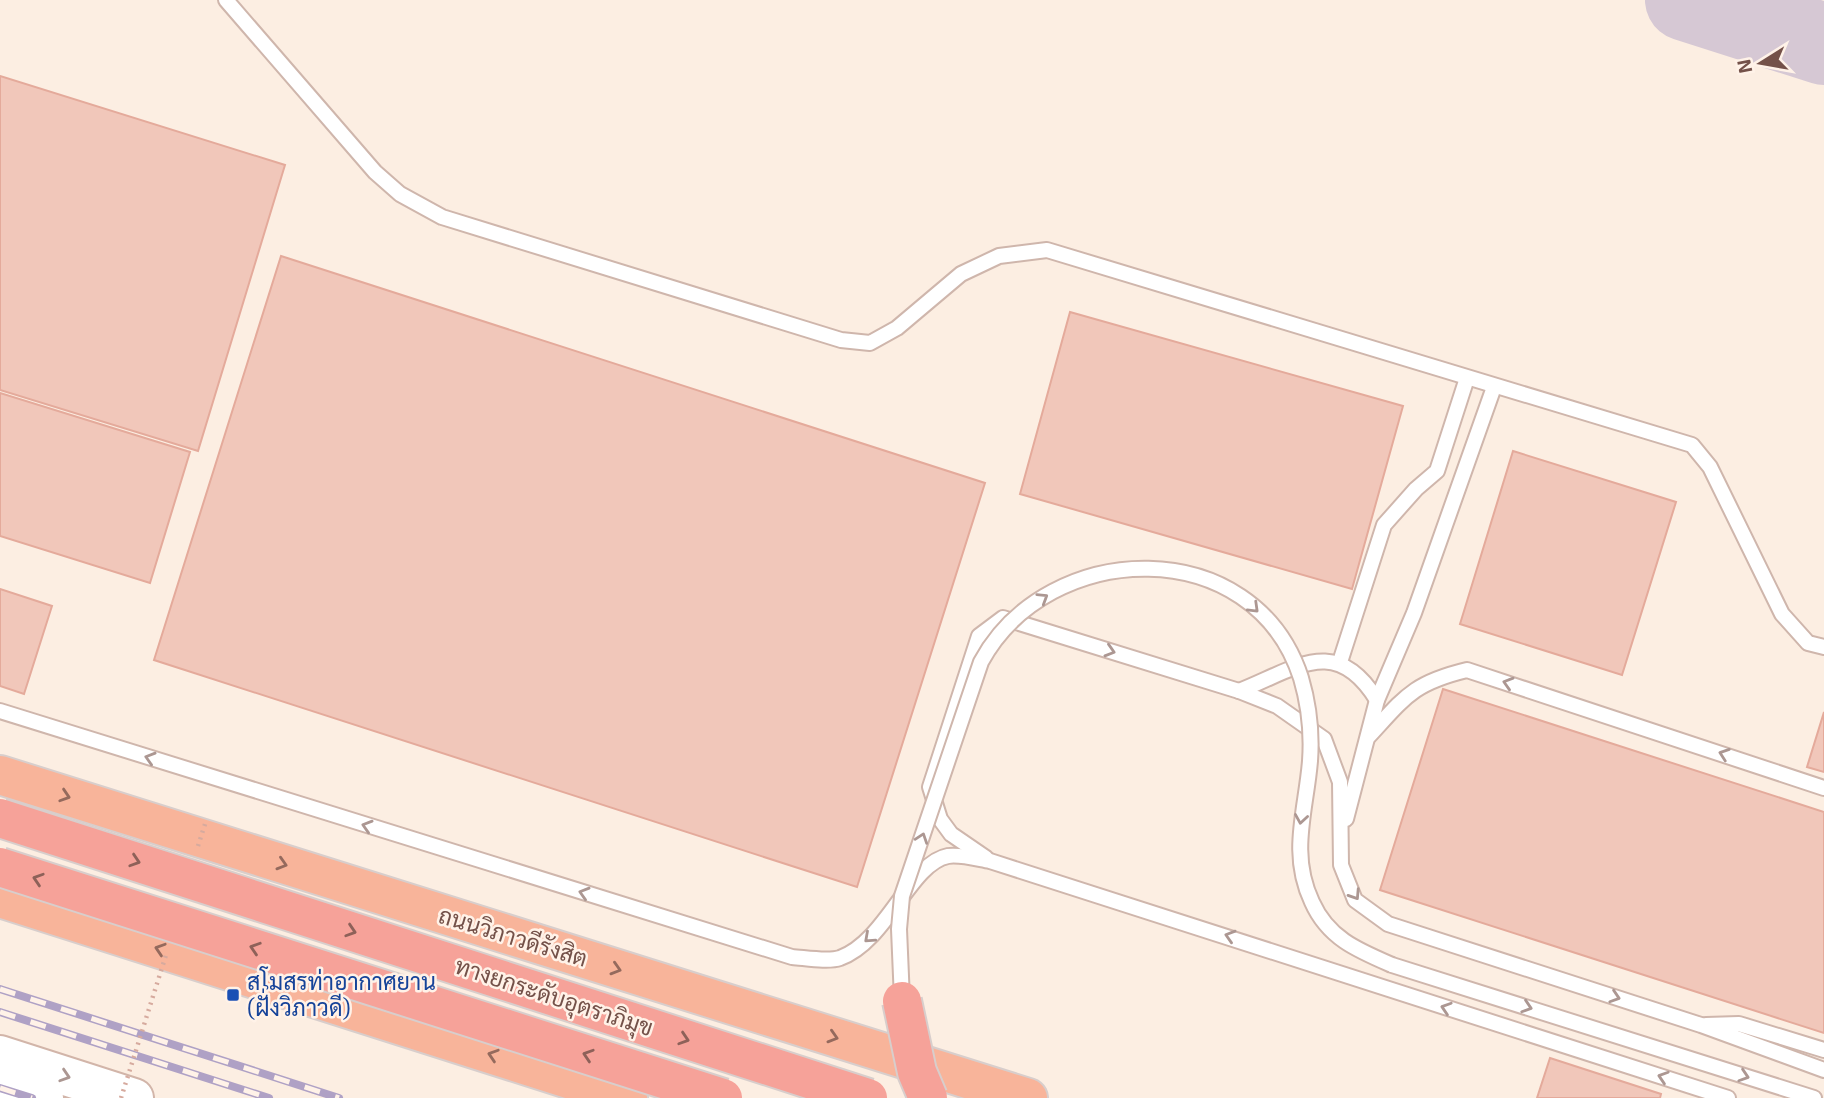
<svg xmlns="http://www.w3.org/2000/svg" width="1824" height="1098" font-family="'Exo 2',Sarabun,sans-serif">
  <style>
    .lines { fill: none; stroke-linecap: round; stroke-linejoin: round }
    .taxiway { stroke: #d6c8d4; stroke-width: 82 }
    .building { fill: #f1c7ba; stroke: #e4aa9b; stroke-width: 2 }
    .service-casing { stroke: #cfb6ac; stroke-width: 18 }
    .secondary-casing { stroke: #d2b5a9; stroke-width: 42 }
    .trunk-casing { stroke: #d8cecc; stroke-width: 42 }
    .service { stroke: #fff; stroke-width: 14 }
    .secondary { stroke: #fff; stroke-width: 38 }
    .trunk { stroke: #f8b49a; stroke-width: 38 }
    .rail-casing { stroke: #afa1c5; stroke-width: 8 }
    .rail { stroke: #fff2e8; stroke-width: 5; stroke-dasharray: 16; stroke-linecap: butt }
    .service-bridge-casing { stroke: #cfb6ac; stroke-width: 18; stroke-linecap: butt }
    .motorway-bridge-casing { stroke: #d8cecc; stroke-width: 42; stroke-linecap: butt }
    .path-bridge { stroke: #d6aa9e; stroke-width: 4.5; stroke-dasharray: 2 5; stroke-linecap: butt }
    .service-bridge { stroke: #fff; stroke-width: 14 }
    .motorway-bridge { stroke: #f6a299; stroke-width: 38 }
    .oneway { stroke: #ac9792 }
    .oneway2 { stroke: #956a5d }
    .oneway3 { stroke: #8e6159 }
    .transit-dot { fill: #1a4fb4; stroke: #fff2e8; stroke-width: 2.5 }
    .labels { text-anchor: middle; stroke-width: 5; stroke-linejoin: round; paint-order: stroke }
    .street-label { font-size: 23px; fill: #745149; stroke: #fff2e8 }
    .transit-label { font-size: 23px; fill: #164399; stroke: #fff2e8; text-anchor: start }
  </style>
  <rect width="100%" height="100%" fill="#fceee2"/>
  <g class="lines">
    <!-- taxiway -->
    <polyline class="taxiway" points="1686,0 1824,44"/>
  </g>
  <!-- building -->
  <g class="building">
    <polygon points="0,76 285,165 198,451 0,390"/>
    <polygon points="281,256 985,483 857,887 154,660"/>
    <polygon points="1070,312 1403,406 1352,589 1020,494"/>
    <polygon points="0,393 190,452 150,583 0,536"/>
    <polygon points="1513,451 1676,502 1622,675 1460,624"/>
    <polygon points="0,589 52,606 24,694 0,686"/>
    <polygon points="1443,689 1824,812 1824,1033 1380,890"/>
    <polygon points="1824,712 1824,772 1807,767"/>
    <polygon points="1550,1058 1661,1094 1660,1098 1537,1098"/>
  </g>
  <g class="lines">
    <!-- service casing -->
    <g class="service-casing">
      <g id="service">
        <polyline points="226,0 375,172 400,194 442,217 841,340 870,343 897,328 961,274 999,256 1047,250 1692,445 1710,467 1782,614 1808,643 1824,647"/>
        <polyline points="1340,662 1384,525 1416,489 1437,471 1467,378"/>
        <path d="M1239 691C1297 668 1336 634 1377 700"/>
        <path d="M0 711 792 957C806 958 828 962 840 958 887 941 910 863 948 856 960 854 978 859 990 861L1728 1098"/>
        <path d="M1369 736C1405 697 1413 683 1467 670L1824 788"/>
        <polyline points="1346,819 1377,700 1414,613 1494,387"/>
        <polyline points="986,858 951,834 940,819 930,787 979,636 1003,618 1239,691 1277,706 1324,739 1340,782 1341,865 1355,900 1388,924 1701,1025 1824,1070"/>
        <polyline points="1392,965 1814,1098"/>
        <polyline points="1706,1025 1739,1024 1824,1050"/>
      </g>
    </g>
    <!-- secondary casing -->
    <g class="secondary-casing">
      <g id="secondary">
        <polyline points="0,1055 134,1098"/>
        <polyline points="0,1083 44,1098"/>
      </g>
    </g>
    <!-- trunk casing -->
    <g class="trunk-casing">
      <g id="trunk">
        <polyline points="0,775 1028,1098"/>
        <polyline points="0,898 628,1098"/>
      </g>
    </g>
    <!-- service -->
    <use href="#service" class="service"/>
    <!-- secondary -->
    <use href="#secondary" class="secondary"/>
    <!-- trunk -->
    <use href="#trunk" class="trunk"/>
    <!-- rail casing -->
    <g class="rail-casing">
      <g id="rail">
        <polyline points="0,989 339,1098"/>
        <polyline points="0,1012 269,1098"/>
        <polyline points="0,1088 32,1098"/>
      </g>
    </g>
    <!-- rail -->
    <use href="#rail" class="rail"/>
    <!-- service-bridge casing -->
    <g class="service-bridge-casing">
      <path id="service-bridge" d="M902 1000 899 929 902 896 981 662C1048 538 1254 532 1301 678 1309 705 1312 733 1310 761 1306 811 1289 853 1312 902 1328 938 1357 950 1392 965"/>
    </g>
    <!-- motorway-bridge casing -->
    <g class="motorway-bridge-casing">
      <g id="motorway-bridge">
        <polyline points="0,818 868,1098"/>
        <polyline points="0,867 723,1098"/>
        <polyline points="902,1001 917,1072 928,1098"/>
      </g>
    </g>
    <!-- path-bridge -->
    <g class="path-bridge">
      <polyline points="198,846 206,821"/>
      <polyline points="121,1098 166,955"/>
    </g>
    <!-- service-bridge -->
    <use href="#service-bridge" class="service-bridge"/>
    <!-- motorway-bridge -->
    <use href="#motorway-bridge" class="motorway-bridge"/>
  </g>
  <!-- one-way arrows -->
  <defs><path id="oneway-chevron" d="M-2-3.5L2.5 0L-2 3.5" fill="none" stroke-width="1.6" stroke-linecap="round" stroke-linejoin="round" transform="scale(1.75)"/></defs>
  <g class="oneway">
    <use href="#oneway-chevron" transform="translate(1043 598) rotate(-32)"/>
    <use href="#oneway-chevron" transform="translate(1254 608) rotate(44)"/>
    <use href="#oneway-chevron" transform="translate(1110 651) rotate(17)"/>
    <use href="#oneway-chevron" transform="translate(1508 683) rotate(-163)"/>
    <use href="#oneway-chevron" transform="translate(1724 754) rotate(-161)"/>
    <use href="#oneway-chevron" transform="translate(150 758) rotate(-163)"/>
    <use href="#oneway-chevron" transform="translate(1301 819) rotate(99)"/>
    <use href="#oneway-chevron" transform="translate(367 826) rotate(-163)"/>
    <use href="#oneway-chevron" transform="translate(922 838) rotate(-71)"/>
    <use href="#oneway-chevron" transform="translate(584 893) rotate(-163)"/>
    <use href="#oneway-chevron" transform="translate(1355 895) rotate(57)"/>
    <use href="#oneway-chevron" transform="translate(1230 936) rotate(-163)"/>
    <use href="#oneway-chevron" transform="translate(869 938) rotate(138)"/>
    <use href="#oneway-chevron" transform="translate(1615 997) rotate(18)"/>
    <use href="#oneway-chevron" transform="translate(1527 1007) rotate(18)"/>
    <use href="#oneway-chevron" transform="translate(1446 1008) rotate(-162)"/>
    <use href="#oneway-chevron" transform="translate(65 1076) rotate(18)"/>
    <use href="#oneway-chevron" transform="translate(1744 1076) rotate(18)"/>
    <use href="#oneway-chevron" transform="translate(1663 1077) rotate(-162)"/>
  </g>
  <g class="oneway2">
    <use href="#oneway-chevron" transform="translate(65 796) rotate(18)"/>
    <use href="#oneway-chevron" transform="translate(282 864) rotate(17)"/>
    <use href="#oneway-chevron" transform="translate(160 949) rotate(-162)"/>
    <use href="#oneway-chevron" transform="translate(616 969) rotate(17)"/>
    <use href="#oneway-chevron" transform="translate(833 1037) rotate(17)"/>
    <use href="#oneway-chevron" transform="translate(493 1055) rotate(-162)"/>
  </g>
  <g class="oneway3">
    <use href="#oneway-chevron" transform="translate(135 861) rotate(18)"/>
    <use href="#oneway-chevron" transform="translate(38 879) rotate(-162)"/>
    <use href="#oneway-chevron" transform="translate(351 931) rotate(18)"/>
    <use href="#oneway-chevron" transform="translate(255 948) rotate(-162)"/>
    <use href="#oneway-chevron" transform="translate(684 1039) rotate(18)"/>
    <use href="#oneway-chevron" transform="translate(588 1055) rotate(-162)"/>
  </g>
  <!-- markers -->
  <rect class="transit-dot" x="226" y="988" width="14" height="14" rx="3.5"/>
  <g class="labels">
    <!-- street labels -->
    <g class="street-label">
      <text transform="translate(513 937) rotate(17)" y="8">ถนนวิภาวดีรังสิต</text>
      <text transform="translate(554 997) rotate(18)" y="8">ทางยกระดับอุตราภิมุข</text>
    </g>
    <!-- transit labels -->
    <g class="transit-label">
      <text x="247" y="990">สโมสรท่าอากาศยาน<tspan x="247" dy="26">(ฝั่งวิภาวดี)</tspan></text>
    </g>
  </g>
  <!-- north arrow -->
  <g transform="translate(1761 63) rotate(259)" stroke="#fff2e8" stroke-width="5" paint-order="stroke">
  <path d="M0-5L12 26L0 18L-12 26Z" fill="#745149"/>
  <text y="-10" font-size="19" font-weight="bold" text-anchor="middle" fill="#745149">N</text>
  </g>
</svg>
